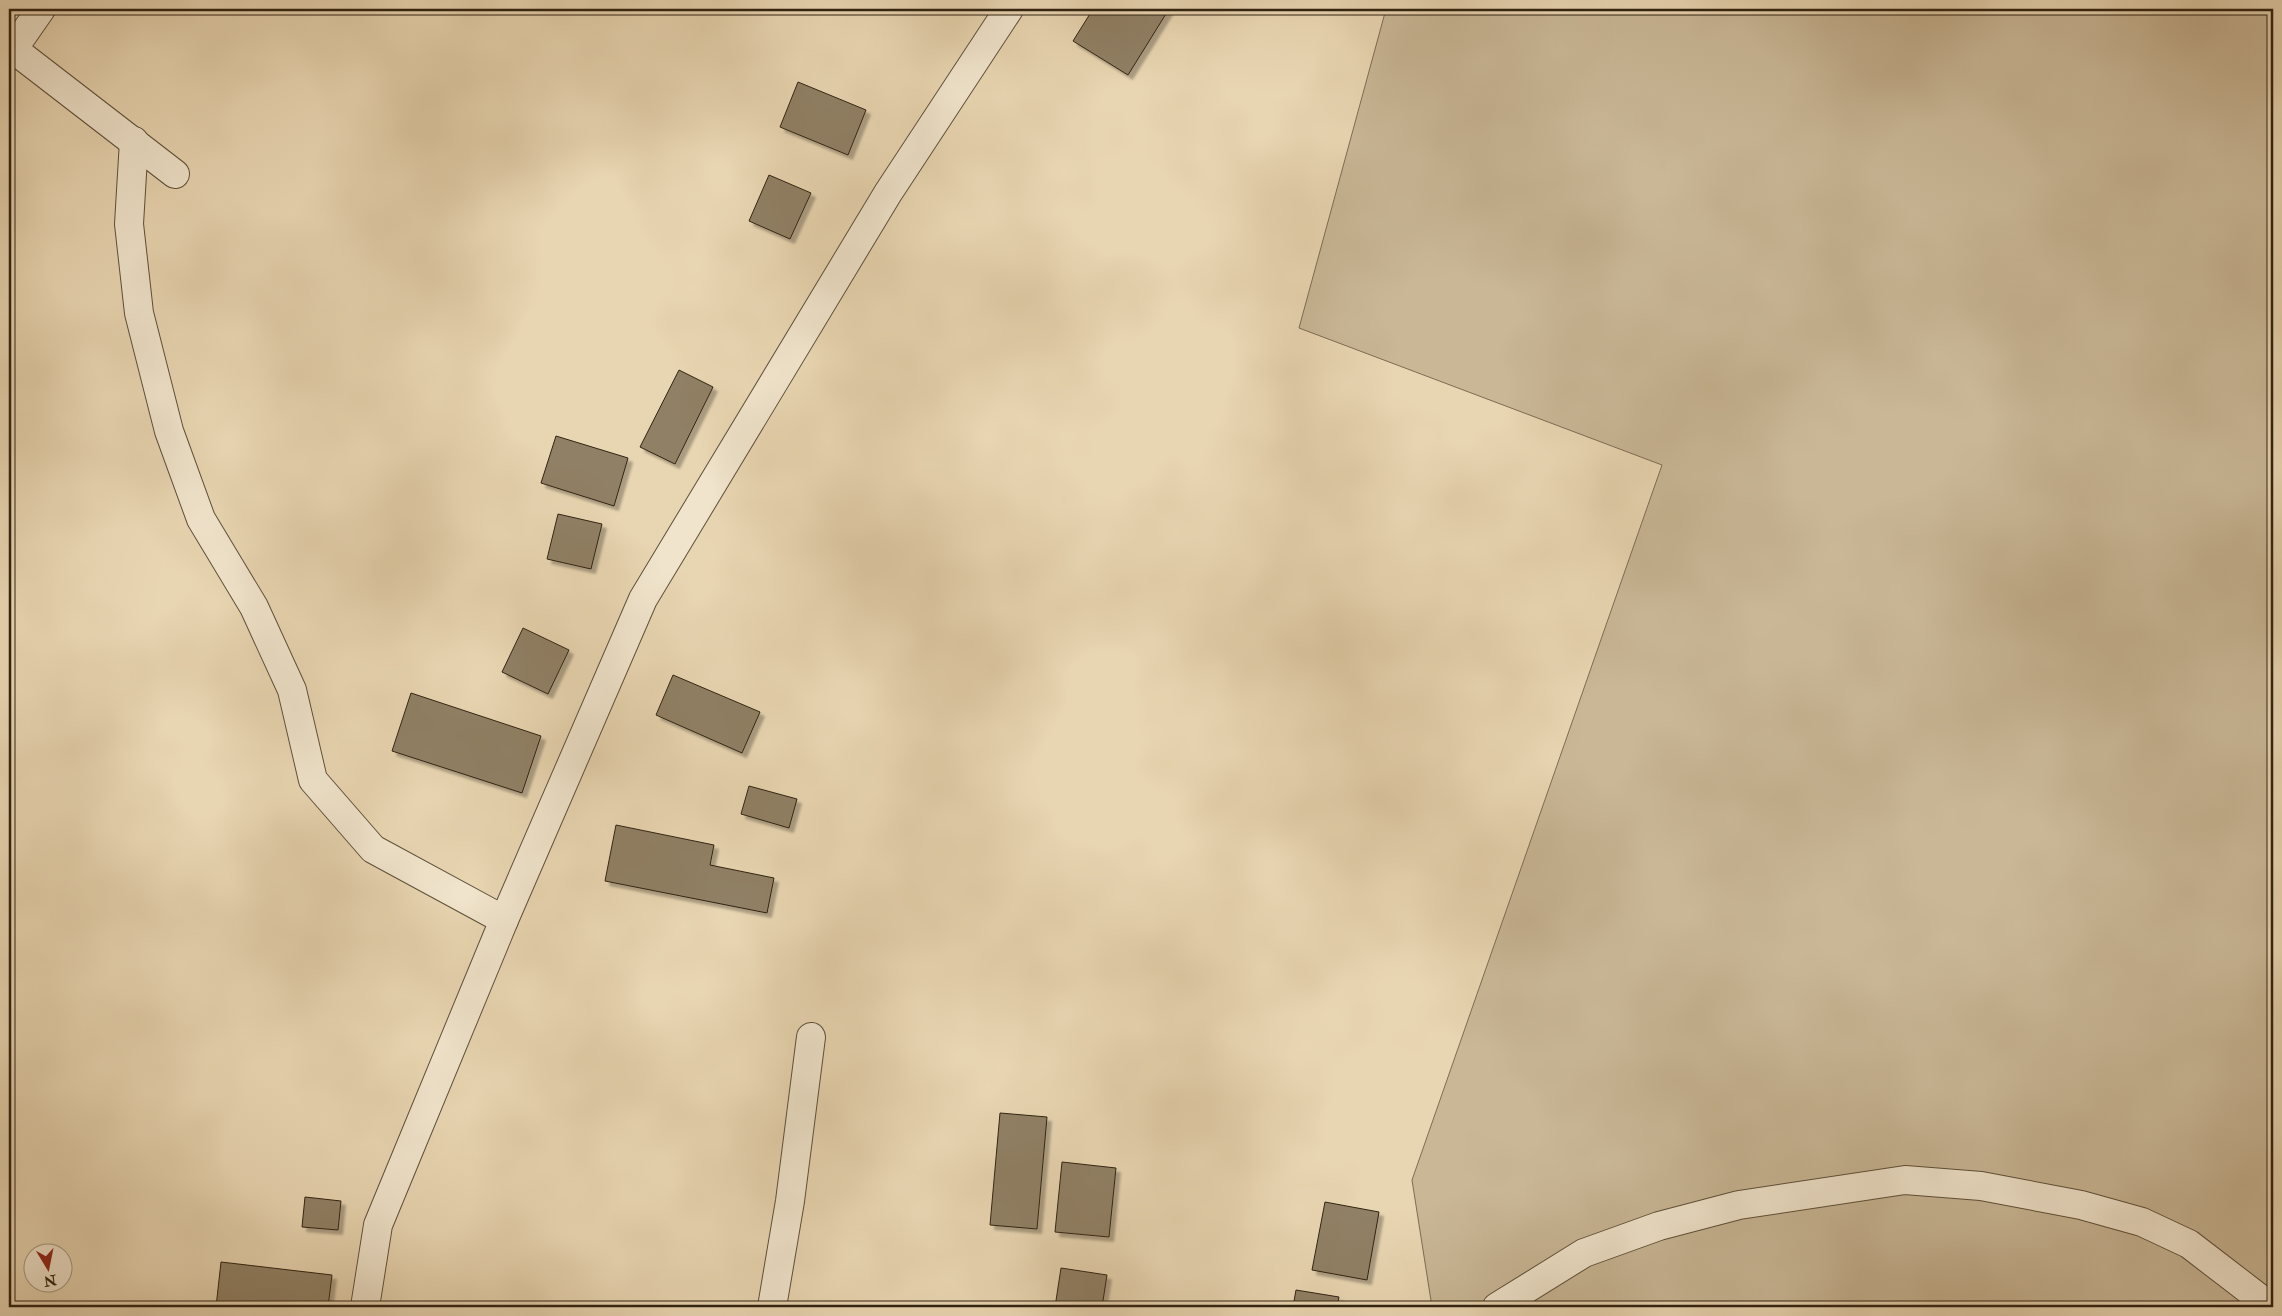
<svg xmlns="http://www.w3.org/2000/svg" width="2282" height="1316" font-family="'IM FELL Double Pica',serif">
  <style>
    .green { fill: #c9b796; stroke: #7c6d54 }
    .building { fill: #908065; stroke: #302312; filter: url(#shadow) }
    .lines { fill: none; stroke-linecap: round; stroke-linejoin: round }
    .minor-casing { stroke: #5e503a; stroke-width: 30 }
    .minor { stroke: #f0e4cc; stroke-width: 28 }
  </style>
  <defs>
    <filter id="shadow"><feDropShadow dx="4.5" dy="4.5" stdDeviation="1" flood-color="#0004"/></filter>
  </defs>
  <rect width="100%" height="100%" fill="#e8d5b1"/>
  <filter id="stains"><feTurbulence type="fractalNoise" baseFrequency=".004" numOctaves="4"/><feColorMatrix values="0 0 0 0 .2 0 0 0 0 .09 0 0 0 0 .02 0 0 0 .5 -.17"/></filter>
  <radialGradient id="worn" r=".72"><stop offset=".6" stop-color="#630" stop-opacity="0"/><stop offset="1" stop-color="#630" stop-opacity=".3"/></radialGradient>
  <!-- green -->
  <polygon class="green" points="1386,9 2273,9 2273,1307 1432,1307 1412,1180 1662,465 1299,328"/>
  <!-- building -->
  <g class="building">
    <polygon points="1093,9 1169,9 1128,75 1073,41"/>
    <polygon points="798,82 866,110 848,155 780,127"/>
    <polygon points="769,175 811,193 790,239 749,221"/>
    <polygon points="679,370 713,387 675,464 640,447"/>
    <polygon points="556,436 628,458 614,506 541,483"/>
    <polygon points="558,514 602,524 591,569 547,559"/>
    <polygon points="523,628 569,650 548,694 502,672"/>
    <polygon points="673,675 760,712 742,753 656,715"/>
    <polygon points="411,693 541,736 522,793 392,751"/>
    <polygon points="749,786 797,799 789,828 741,814"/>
    <polygon points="616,825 714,845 710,865 774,878 767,913 605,881"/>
    <polygon points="1000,1113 1047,1117 1037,1229 990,1225"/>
    <polygon points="1062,1162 1116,1168 1109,1237 1055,1232"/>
    <polygon points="305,1197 341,1201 338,1230 302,1227"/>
    <polygon points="1325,1202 1379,1212 1367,1280 1312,1270"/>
    <polygon points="221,1262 332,1275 328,1307 216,1307"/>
    <polygon points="1061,1268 1107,1275 1102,1307 1055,1307"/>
    <polygon points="1296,1290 1339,1297 1337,1307 1293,1307"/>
  </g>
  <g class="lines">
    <!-- minor casing -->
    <g class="minor-casing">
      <g id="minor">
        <polyline points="13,49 175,174"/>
        <polyline points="9,55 41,9"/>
        <polyline points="134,141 129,224 139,313 169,431 201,519 254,607 292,690 313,780 373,849 504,920"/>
        <polyline points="365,1307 378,1225 504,920 643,599 888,193 1009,9"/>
        <polyline points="772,1307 790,1201 811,1037"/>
        <polyline points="1497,1307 1584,1253 1659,1226 1739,1205 1905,1180 1981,1186 2081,1205 2142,1222 2189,1244 2271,1307"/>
      </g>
    </g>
    <!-- minor -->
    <use href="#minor" class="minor"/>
  </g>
  <!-- margin -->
  <rect width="2282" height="1316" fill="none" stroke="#e8d5b1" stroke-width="30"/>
  <rect x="10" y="10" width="2262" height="1296" fill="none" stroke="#302312" stroke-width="2.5"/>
  <rect x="15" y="15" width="2252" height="1286" fill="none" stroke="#302312"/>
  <!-- north arrow -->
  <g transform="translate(48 1268) rotate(170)"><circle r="24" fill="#f0e4cc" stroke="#a39782"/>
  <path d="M0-4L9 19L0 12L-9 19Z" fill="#8f2418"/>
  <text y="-8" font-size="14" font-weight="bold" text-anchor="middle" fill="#302312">N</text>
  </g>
  <rect width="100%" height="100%" filter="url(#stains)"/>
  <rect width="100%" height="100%" fill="url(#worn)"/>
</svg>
